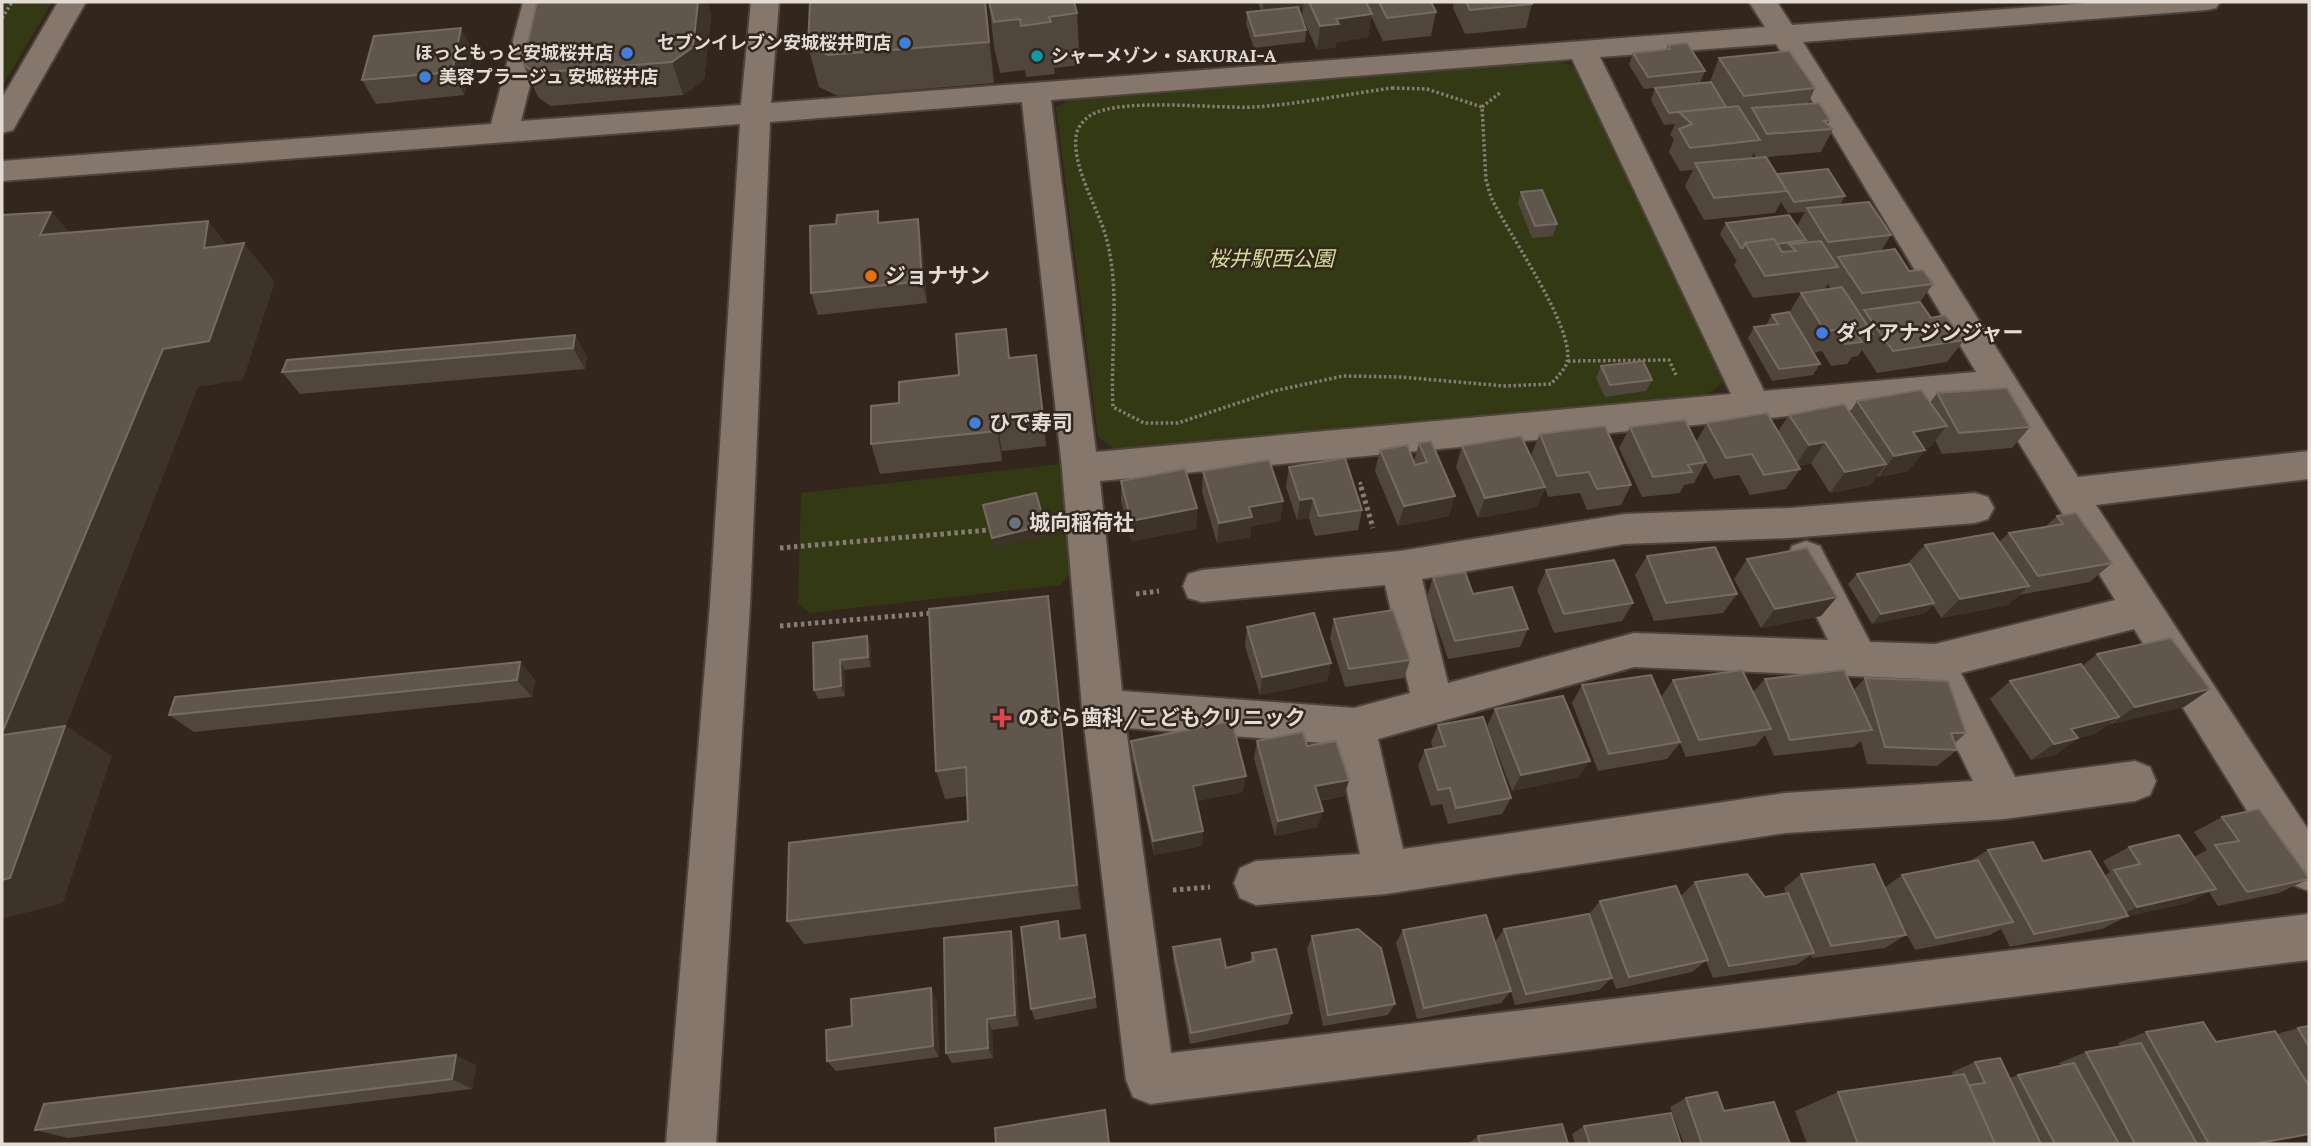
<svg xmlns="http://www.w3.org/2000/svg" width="2311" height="1146" font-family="Lora,'Noto Sans JP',serif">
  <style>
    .green { fill: #333913 }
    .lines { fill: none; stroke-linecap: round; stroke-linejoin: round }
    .minor-casing { stroke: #4e443d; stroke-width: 4 }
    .path-far1 { stroke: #867c75; stroke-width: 3.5; stroke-dasharray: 2.5 2.5; stroke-linecap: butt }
    .path { stroke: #867c75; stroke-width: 5; stroke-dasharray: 3.5 3.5; stroke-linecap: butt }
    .minor { fill: #85776c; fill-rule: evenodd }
    .wall { fill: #51463c }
    .shaded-wall { fill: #3e3328 }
    .building { fill: #61564c; stroke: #756b62; stroke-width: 2 }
    .shop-dot { fill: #3f7fe0; stroke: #32261d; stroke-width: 2.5 }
    .culture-dot { fill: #0f9aa8; stroke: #32261d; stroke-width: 2.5 }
    .food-dot { fill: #e8710a; stroke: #32261d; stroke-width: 2.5 }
    .worship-dot { fill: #6b7280; stroke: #32261d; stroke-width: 2.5 }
    .health-dot { fill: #e0444e; stroke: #32261d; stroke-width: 2.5 }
    .labels { text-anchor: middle; stroke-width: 5; stroke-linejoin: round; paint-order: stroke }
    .far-poi-label { font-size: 18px; font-weight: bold; fill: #e3dbd5; stroke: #32261d; text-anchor: end }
    .park-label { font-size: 21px; font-style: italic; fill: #d2df96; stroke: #32261d }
    .poi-label { font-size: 21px; font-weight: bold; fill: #e3dbd5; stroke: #32261d; text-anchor: start }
  </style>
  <rect width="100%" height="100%" fill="#32261d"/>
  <!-- green -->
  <g class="green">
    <polygon points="2,2 52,2 2,87"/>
    <polygon points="1559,61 1578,68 1729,378 1706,395 1686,397 1116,450 1098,437 1056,107 1073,99"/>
    <polygon points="1060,464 1070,575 1060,585 809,613 798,604 801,493"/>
  </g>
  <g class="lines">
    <!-- minor casing -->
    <g class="minor-casing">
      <g id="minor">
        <polygon points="58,2 86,2 13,130 2,133 2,98"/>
        <path d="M523 2H551L521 121 741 105 751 2H779L771 103 1765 27 1749 2H1777L1792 25 2101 2H2220L2216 8 2206 10 1803 42 2078 477 2309 451V479L2096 505 2309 831V891L2293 885 2134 629 1961 673 2015 777 2135 761 2150 767 2156 781 2150 795 2135 801 2004 819 1785 833 1386 894 1256 905 1240 898 1234 883 1240 868 1256 861 1360 854 1337 744 1126 728 1171 1053 2309 914V960L1150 1104 1133 1097 1126 1080 1082 708 1062 468 1022 102 770 122 750 605 716 1144H666L710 605 740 124 2 181V161L491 124ZM1776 44 1833 134 1976 372 1764 391 1600 57ZM1572 59 1731 394 1096 452 1051 100ZM1991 397 2115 600 1935 644 1870 642 1820 546 1806 541 1792 546 1787 557 1828 640 1634 633 1448 683 1422 579 1624 544 1789 538 1975 523 1988 519 1994 508 1988 497 1975 493 1789 508 1624 514 1400 551 1202 570 1188 574 1183 586 1188 598 1202 602 1385 585 1410 693 1354 708 1122 691 1100 481ZM1634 667 1923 679 1973 781 1785 793 1403 849 1378 739Z"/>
      </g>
    </g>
    <!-- path-far1 -->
    <g class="path-far1">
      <polyline points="2,18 12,2"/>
      <path d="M1392 88 1427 89 1482 107 1486 180 1491 197C1507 232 1576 329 1567 362 1565 370 1556 378 1551 384L1505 386 1400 377 1343 376 1274 391 1178 423H1144L1113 407C1110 351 1121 292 1106 237 1098 208 1072 167 1076 136 1077 128 1084 119 1091 115 1123 97 1215 109 1255 107 1300 104 1347 94 1392 88Z"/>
      <polyline points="1482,107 1501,92"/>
      <polyline points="1568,361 1669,360 1676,375"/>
      <polyline points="1360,482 1362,489"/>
    </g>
    <!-- path -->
    <g class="path">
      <polyline points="1361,487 1373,528"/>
      <polyline points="780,548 989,530"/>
      <polyline points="1136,594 1159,591"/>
      <polyline points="780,626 933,613"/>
      <polyline points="1173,890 1210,887"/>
    </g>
    <!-- minor -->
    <use href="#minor" class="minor"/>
  </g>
  <!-- wall -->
  <g class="wall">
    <polygon points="537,2 707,2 711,15 704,80 683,95 550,106 538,97 523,64"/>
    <polygon points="810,2 986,2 994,83 838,96 819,87 808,46"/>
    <polygon points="989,2 1074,2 1077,13 1080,65 1054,68 1055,74 1026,77 1025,70 1000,73 994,47"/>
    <polygon points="1257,2 1431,2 1436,12 1431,36 1383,41 1371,16 1368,37 1336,42 1336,47 1317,50 1302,16 1303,7 1298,8 1306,30 1305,42 1254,48 1246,24 1247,12 1262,11"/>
    <polygon points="1454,2 1531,2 1532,4 1526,28 1465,34 1453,8"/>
    <polygon points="1668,45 1705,71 1700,83 1644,89 1629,65 1633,53 1666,50"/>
    <polygon points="473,51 464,95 376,104 362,80"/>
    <polygon points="1719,58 1815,88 1808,104 1830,120 1828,124 1833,129 1821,152 1756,158 1754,153 1751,158 1777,174 1845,196 1840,205 1891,235 1881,251 1909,271 1933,284 1920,302 1931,318 1964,340 1947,362 1877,373 1862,350 1858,356 1852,357 1847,364 1831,366 1822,351 1813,353 1820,364 1813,375 1772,381 1748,338 1754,327 1766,325 1772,315 1789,313 1801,293 1831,289 1828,284 1825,289 1753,298 1734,265 1737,260 1736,260 1720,234 1726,223 1797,226 1805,212 1788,213 1781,202 1775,213 1704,220 1685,186 1693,170 1680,171 1669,152 1674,139 1670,135 1675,124 1664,125 1651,100 1655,88 1710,82"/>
    <polygon points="1521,192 1557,224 1553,236 1532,238 1518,203"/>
    <polygon points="880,223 922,241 927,303 818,315 811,293"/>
    <polygon points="575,335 587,357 585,369 300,394 282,372"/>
    <polygon points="1036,355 1046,446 1002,451 1002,461 880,474 871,444 899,403 959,375 1010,358"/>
    <polygon points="1601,366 1652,380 1646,391 1605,397 1596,378"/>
    <polygon points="1937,393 2030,427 2012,448 1942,454 1935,440 1930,447 1924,448 1925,450 1908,471 1878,477 1877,476 1870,485 1830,493 1811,463 1798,466 1800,469 1786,489 1750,495 1739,475 1714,479 1705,463 1694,483 1684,485 1680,493 1642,497 1619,448 1630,427 1696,442 1707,423 1778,431 1789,415 1850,412 1857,401 1930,403"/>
    <polygon points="1540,434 1631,485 1621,505 1587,510 1580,493 1548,497 1545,488 1537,507 1478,518 1456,467 1462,446 1540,477 1531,455"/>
    <polygon points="1431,441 1449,516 1398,526 1375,471 1380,450 1414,461 1419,443"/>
    <polygon points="1289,467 1362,510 1358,530 1315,536 1309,518 1297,520 1286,487"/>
    <polygon points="1203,471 1283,501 1280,521 1251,526 1250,537 1217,543 1202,492"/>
    <polygon points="1121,481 1197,508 1196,529 1132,541 1121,501"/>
    <polygon points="2057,516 2112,563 2090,582 2019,595 2008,605 1941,618 1933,605 1925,613 1872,624 1848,584 1857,574 1907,564 1925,545 1999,542 2009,533 2046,526"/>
    <polygon points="1647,556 1737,594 1723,613 1654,621 1635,575"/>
    <polygon points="1747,559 1821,616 1761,628 1734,579"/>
    <polygon points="1546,570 1633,603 1622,621 1554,633 1537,590"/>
    <polygon points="1433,577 1473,594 1528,629 1520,647 1448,659 1427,597"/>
    <polygon points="1334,619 1410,660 1404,678 1345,687 1330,638"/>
    <polygon points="1247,627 1331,663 1327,681 1260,695 1245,646"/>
    <polygon points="1052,629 1081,909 804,944 787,921 968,821 967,796 945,799 936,771"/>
    <polygon points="813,643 871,646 871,667 844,670 845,696 818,699 814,690"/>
    <polygon points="2097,654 2210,689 2184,707 2111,724 2110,723 2095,734 2078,738 2055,755 2031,760 1990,699 2010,681 2082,666"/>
    <polygon points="520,662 535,680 532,697 194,732 169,715"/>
    <polygon points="1865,678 1966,733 1955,743 1957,750 1937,766 1867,764 1861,741 1854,747 1774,756 1765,735 1755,746 1686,757 1680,743 1667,759 1598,771 1572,703 1582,685 1661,697 1673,680 1753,692 1765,679 1854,690"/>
    <polygon points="1495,709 1579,777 1512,791 1487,726"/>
    <polygon points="1438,725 1511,798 1502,814 1448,824 1442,804 1431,806 1418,766 1425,750 1433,748 1431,742"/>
    <polygon points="1131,741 1243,792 1196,801 1203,831 1202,846 1154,855 1132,757"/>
    <polygon points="1257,741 1307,746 1349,780 1344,796 1320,801 1318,827 1275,836 1254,758"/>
    <polygon points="2222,817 2309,879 2279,893 2218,906 2209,892 2187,903 2128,916 2102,929 2010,947 2001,929 1990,935 1915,950 1899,920 1906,935 1885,948 1812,958 1811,955 1796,965 1713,978 1706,961 1692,972 1616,989 1608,967 1612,978 1599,990 1515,1005 1495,942 1504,929 1589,914 1600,901 1690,918 1681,896 1695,882 1765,897 1786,894 1784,888 1801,874 1884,888 1902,875 1970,861 1988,850 2043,861 2104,876 2110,872 2103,861 2129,847 2194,857 2207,850 2194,832"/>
    <polygon points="1403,930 1511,991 1501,1003 1417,1019 1396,943"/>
    <polygon points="1011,931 1015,944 1019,1026 992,1030 993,1058 952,1063 946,1053"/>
    <polygon points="1085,935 1097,1008 1035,1020 1031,1009 1061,939"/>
    <polygon points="1312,936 1395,1004 1388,1015 1323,1026 1307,949"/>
    <polygon points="1173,947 1226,968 1250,962 1252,953 1292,1013 1288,1024 1190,1044 1173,960"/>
    <polygon points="937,1000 939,1057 836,1071 827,1061 852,1026"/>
    <polygon points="2309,1026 2309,1135 2262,1144 1807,1144 1795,1111 1838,1092 1953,1075 1952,1072 1975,1062 2009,1078 2018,1075 2061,1066 2059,1063 2086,1052 2120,1047 2118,1043 2146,1032 2216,1042 2277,1034 2298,1028"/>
    <polygon points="476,1065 472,1089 68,1138 35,1130"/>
    <polygon points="1686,1098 1724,1111 1790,1144 1684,1144 1670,1107"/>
    <polygon points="1584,1126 1681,1144 1575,1144 1572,1134"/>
    <polygon points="1478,1136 1568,1144 1468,1144"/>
  </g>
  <!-- shaded-wall -->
  <g class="shaded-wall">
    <polygon points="698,2 707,2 711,15 704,80 683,95 672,62"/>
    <polygon points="985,2 986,2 994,83 989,42"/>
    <polygon points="1263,2 1304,2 1303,7 1263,13"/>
    <polygon points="1372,14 1368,37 1336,42 1336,47 1317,50 1320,26 1336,19"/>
    <polygon points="461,28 473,51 464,95 452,72"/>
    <polygon points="51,212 88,252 40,235"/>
    <polygon points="918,219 922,241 927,303 922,281"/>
    <polygon points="208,221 238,259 244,243 275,282 243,380 198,387 66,726 112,756 63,903 2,919 2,733 204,248"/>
    <polygon points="575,335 587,357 585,369 573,348"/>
    <polygon points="997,421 1002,451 1002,461 997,431"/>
    <polygon points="1947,426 1930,447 1896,453 1913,432"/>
    <polygon points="1825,442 1811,463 1795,466 1809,445"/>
    <polygon points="1925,450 1908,471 1878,477 1894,456"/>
    <polygon points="1886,464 1870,485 1830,493 1845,472"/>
    <polygon points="1545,487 1537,507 1478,518 1485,498"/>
    <polygon points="1455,496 1449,516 1398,526 1404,506"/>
    <polygon points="1313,498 1309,518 1297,520 1300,500"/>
    <polygon points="1283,501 1280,521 1251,526 1250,537 1217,543 1219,523 1249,507"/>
    <polygon points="1197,508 1196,529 1132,541 1131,521"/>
    <polygon points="1045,525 1047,536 994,548 992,538"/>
    <polygon points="2029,586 2008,605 1941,618 1960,599"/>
    <polygon points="1048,596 1052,629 1081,909 1077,885"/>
    <polygon points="1837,597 1821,616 1761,628 1775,609"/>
    <polygon points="1934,603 1925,613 1872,624 1881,614"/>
    <polygon points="867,636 871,646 871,667 868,657"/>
    <polygon points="840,660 844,670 845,696 841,686"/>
    <polygon points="520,662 535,680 532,697 517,680"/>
    <polygon points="1331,663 1327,681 1260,695 1262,677"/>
    <polygon points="2210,689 2184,707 2111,724 2135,707"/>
    <polygon points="2119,717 2095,734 2069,740 2078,738 2055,755 2031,760 2054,744 2071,729"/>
    <polygon points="1590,761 1579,777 1512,791 1521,775"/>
    <polygon points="1246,776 1243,792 1192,802 1193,786"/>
    <polygon points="1349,780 1344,796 1311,802 1315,786"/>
    <polygon points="1323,811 1318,827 1275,836 1278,821"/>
    <polygon points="1203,831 1202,846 1154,855 1153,841"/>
    <polygon points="2216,889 2187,903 2113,919 2137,907"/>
    <polygon points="1011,931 1015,944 1019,1026 1015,1015"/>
    <polygon points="931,988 937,1000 939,1057 933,1046"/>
    <polygon points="987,1019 992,1030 993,1058 988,1048"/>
    <polygon points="456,1055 476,1065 472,1089 452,1079"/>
  </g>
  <!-- building -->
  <g class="building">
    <polygon points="537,2 698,2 693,47 672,62 535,73 523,64"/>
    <polygon points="810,2 985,2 989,42 828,55 808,46"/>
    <polygon points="989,2 1074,2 1077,13 1049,17 1051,22 1021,26 1020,19 994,22"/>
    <polygon points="1309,2 1366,2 1372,14 1336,19 1339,24 1320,26"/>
    <polygon points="1379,2 1431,2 1436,12 1387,18"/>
    <polygon points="1466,2 1531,2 1532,4 1470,10"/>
    <polygon points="1298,7 1306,30 1255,36 1247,12"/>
    <polygon points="461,28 452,72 362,80 374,36"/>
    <polygon points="1687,43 1705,71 1648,77 1633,53 1670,49 1668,45"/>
    <polygon points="1789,51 1815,88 1744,96 1719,58"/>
    <polygon points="1711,82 1726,107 1669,113 1655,88"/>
    <polygon points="1819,103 1830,120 1824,121 1833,129 1767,134 1752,108"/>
    <polygon points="1738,106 1760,140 1690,148 1679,129 1692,124 1679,112"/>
    <polygon points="1766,157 1787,191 1714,198 1695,163"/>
    <polygon points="1828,169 1845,196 1794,202 1777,174"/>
    <polygon points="1542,190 1557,224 1535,226 1521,192"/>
    <polygon points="1869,202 1891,235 1828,242 1807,208"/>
    <polygon points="878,211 878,223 918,219 922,281 811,293 810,226 836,224 837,215"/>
    <polygon points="51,212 40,235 208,221 204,248 244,243 209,341 163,349 2,733 2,215"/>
    <polygon points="1789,215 1806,240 1777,244 1774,239 1745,243 1743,248 1741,248 1726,223"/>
    <polygon points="1774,239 1782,252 1796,251 1789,244 1821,241 1838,267 1765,276 1745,243"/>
    <polygon points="1895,249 1909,271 1923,270 1933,284 1862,293 1838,257"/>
    <polygon points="1842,287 1873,334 1858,336 1862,342 1845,344 1836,330 1825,331 1801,293"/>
    <polygon points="1920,302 1931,318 1945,315 1964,340 1893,351 1864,310"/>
    <polygon points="1789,312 1820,364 1779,369 1754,327 1778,324 1772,315"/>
    <polygon points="1006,329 1009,358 1036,355 1043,416 997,421 997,431 871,444 871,406 899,403 899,382 959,375 956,334"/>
    <polygon points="575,335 573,348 282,372 287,360"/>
    <polygon points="1643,361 1652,380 1610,385 1601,366"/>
    <polygon points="2007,388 2030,427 1959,433 1937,393"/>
    <polygon points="1921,390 1947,426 1913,432 1925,450 1894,456 1857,401"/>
    <polygon points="1844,404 1886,464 1845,472 1825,442 1809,445 1789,415"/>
    <polygon points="1767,413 1800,469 1764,475 1752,454 1726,458 1707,423"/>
    <polygon points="1685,420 1706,462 1688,465 1692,472 1653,477 1630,427"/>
    <polygon points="1605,426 1631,485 1597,489 1589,472 1557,476 1540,434"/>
    <polygon points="1521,436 1545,487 1485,498 1462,446"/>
    <polygon points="1431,441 1455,496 1404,506 1380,450 1407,445 1415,465 1427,462 1419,443"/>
    <polygon points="1345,458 1362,510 1319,516 1313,498 1300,500 1289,467"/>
    <polygon points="1269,460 1283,501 1249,507 1252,517 1219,523 1203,471"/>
    <polygon points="1185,469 1197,508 1131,521 1121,481"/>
    <polygon points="1036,493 1045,525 992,538 983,505"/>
    <polygon points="2076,513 2112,563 2038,576 2009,533 2063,524 2057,516"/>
    <polygon points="1993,533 2029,586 1960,599 1925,545"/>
    <polygon points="1715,547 1737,594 1666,603 1647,556"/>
    <polygon points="1807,548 1837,597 1775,609 1747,559"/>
    <polygon points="1614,560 1633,603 1564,614 1546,570"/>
    <polygon points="1910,564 1934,603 1881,614 1857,574"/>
    <polygon points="1465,572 1473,594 1512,587 1528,629 1455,641 1433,577"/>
    <polygon points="1048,596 1077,885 787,921 789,843 968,821 966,767 936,771 929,609"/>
    <polygon points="1393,610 1410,660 1349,669 1334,619"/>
    <polygon points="1314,613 1331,663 1262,677 1247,627"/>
    <polygon points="867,636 868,657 840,660 841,686 814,690 813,643"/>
    <polygon points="2171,638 2210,689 2135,707 2097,654"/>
    <polygon points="520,662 517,680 169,715 175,697"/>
    <polygon points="2081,664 2119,717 2071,729 2078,738 2054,744 2010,681"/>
    <polygon points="1742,670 1771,729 1699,740 1673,680"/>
    <polygon points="1844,670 1872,730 1790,740 1765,679"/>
    <polygon points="1651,675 1680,742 1609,754 1582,685"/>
    <polygon points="1865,678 1948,681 1966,733 1951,733 1957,750 1885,747"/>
    <polygon points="1563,696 1590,761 1521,775 1495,709"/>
    <polygon points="1483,717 1511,798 1456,808 1450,788 1438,790 1425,750 1445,746 1438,725"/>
    <polygon points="1232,721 1246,776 1193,786 1203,831 1153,841 1131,741"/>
    <polygon points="65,726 10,878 2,880 2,735"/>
    <polygon points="1303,732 1307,746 1336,741 1349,780 1315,786 1323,811 1278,821 1257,741"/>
    <polygon points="2259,809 2309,878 2309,879 2247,892 2215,845 2239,841 2222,817"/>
    <polygon points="2179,835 2216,889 2137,907 2114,870 2140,864 2129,847"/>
    <polygon points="2033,842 2043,861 2090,851 2128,916 2034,934 1988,850"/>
    <polygon points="1978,860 2013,922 1936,938 1902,875"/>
    <polygon points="1874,864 1906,935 1831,946 1801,874"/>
    <polygon points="1747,874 1765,897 1788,893 1814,953 1729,966 1695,882"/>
    <polygon points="1676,886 1708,960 1629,977 1600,901"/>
    <polygon points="1589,914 1612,978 1526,994 1504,929"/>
    <polygon points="1486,915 1511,991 1424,1008 1403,930"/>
    <polygon points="1058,921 1060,939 1085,935 1095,997 1031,1009 1021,927"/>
    <polygon points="1358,929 1381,948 1395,1004 1328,1015 1312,936"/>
    <polygon points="1011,931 1015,1015 987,1019 988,1048 946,1053 944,938"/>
    <polygon points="1220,939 1226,968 1254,961 1252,953 1276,949 1292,1013 1191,1033 1173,947"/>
    <polygon points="931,988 933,1046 827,1061 826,1030 852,1026 851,999"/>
    <polygon points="2203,1022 2216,1042 2275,1031 2309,1086 2309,1134 2254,1144 2209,1144 2146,1032"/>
    <polygon points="2309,1026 2309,1047 2298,1028"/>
    <polygon points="2141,1043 2197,1144 2135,1144 2086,1052"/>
    <polygon points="456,1055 452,1079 35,1130 44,1104"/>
    <polygon points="2000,1058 2041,1144 1995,1144 1969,1085 1985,1083 1975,1062"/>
    <polygon points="2074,1063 2119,1144 2055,1144 2018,1075"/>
    <polygon points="1964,1074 1995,1144 1858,1144 1838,1092"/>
    <polygon points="1717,1092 1724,1111 1774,1102 1790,1144 1702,1144 1686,1098"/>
    <polygon points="1105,1110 1109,1144 996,1144 995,1128"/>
    <polygon points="1671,1113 1681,1144 1590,1144 1584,1126"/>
    <polygon points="1562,1124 1568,1144 1480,1144 1478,1136"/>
  </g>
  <!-- markers -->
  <g class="shop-dot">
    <circle cx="905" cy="43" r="7"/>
    <circle cx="627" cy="53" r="7"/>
    <circle cx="425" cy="77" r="7"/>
    <circle cx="1822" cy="333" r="7"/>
    <circle cx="975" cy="423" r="7"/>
  </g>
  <circle class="culture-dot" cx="1037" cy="56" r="7"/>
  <circle class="food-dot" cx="871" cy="276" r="7"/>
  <circle class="worship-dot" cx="1015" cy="523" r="7"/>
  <path class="health-dot" d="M998.5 707.5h7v7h7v7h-7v7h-7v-7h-7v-7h7z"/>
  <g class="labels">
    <!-- far-poi labels -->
    <g class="far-poi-label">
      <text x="891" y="49">セブンイレブン安城桜井町店</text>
      <text x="613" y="59">ほっともっと安城桜井店</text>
      <text x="1051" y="62" text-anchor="start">シャーメゾン・SAKURAI-A</text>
      <text x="439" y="83" text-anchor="start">美容プラージュ 安城桜井店</text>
    </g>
    <!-- park labels -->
    <g class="park-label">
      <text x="1271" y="266">桜井駅西公園</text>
    </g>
    <!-- poi labels -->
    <g class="poi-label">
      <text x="885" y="283">ジョナサン</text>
      <text x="1836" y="340">ダイアナジンジャー</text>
      <text x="989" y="430">ひで寿司</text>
      <text x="1029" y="530">城向稲荷社</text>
      <text x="1018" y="725">のむら歯科/こどもクリニック</text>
    </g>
  </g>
  <!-- border -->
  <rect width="2311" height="1146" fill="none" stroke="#e3dbd5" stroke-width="7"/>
</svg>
